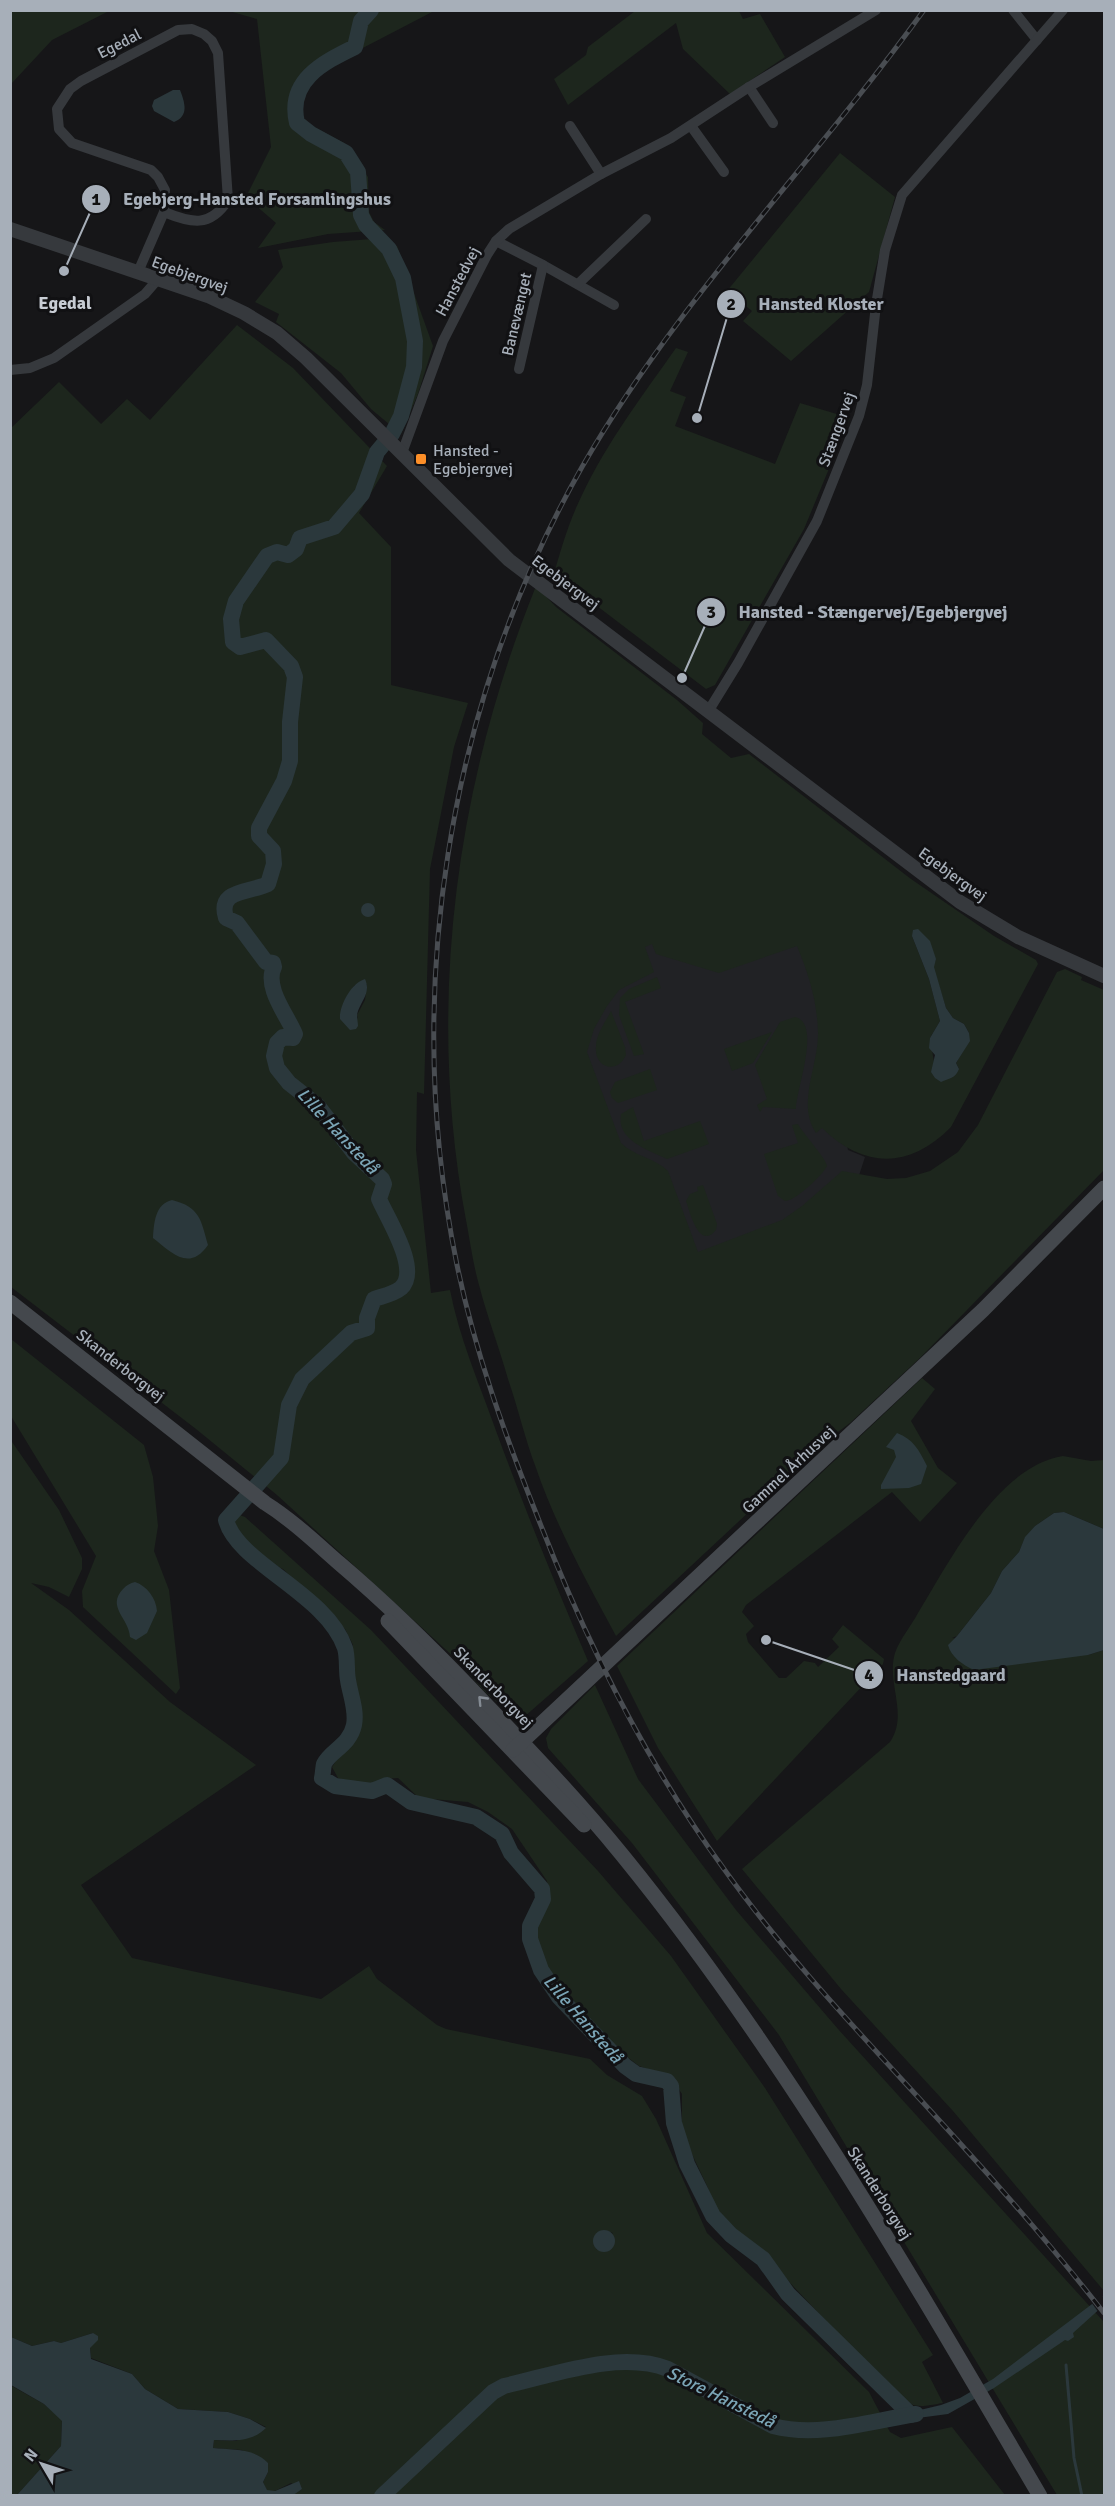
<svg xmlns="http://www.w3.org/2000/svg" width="1115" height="2506" font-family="Signika,sans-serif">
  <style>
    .built { fill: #212225 }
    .green { fill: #1d261d; fill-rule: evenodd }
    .water { fill: #2b383c }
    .pier { fill: #161618 }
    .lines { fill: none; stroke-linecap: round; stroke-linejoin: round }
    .stream { stroke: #2b383c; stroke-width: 3 }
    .river { stroke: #2b383c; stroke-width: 16 }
    .minor { stroke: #36393d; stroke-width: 10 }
    .tertiary { stroke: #36393d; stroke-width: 14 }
    .secondary { stroke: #44484d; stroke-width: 15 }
    .rail-casing { stroke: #494d52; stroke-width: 5 }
    .rail { stroke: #111113; stroke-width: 3; stroke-dasharray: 9; stroke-linecap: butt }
    .oneway { stroke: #848b93 }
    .poi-dot { fill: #fd8f28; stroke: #111113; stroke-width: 2 }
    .labels { text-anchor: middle; stroke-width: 6; stroke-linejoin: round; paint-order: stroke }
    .street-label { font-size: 16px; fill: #a7afb9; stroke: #111113 }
    .poi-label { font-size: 16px; fill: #a7afb9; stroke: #111113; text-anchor: start }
    .neighbourhood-label { font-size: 18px; font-weight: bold; fill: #c8cdd4; stroke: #111113 }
    .water-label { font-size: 18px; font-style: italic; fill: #7ba5b6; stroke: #111113 }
    .leader { fill: none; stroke: #a7afb9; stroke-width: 2 }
    .callout-dot { fill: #a7afb9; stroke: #111113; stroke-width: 2 }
    .mark-label { font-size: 18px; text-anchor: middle; font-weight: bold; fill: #111 }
    .callout-label { font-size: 18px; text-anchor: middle; font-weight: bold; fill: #a7afb9; stroke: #111113; stroke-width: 6; stroke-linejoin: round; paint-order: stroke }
  </style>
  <rect width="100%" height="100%" fill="#161618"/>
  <!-- built -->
  <polygon class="built" points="561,817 799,920 848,1150 865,1157 852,1197 697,1280 611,1148 572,1053"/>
  <!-- green -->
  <g class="green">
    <polygon points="11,10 109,10 109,11 52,40 11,84"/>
    <polygon points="229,11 434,11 332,64 318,76 309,88 300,103 298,111 303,121 344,143 368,177 369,212 374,222 385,230 328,234 258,248 276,223 246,197 271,147 257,19"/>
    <polygon points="635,11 739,11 743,19 760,14 785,57 730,94 683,49 676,23 568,105 554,79 586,55 588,47"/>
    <polygon points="840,153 895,197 869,292 791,361 743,321 752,311 727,291"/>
    <polygon points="372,239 397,246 433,346 418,394 401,434 371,409 341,373 276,322 279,314 255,302 283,267 278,250 333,242"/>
    <path d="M237 325 293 368 387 466 359 513 391 547V685L468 703 454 747 430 869 424 1094 417 1092 416 1150 431 1293 450 1290C459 1337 479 1383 495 1428 524 1507 555 1584 588 1661L524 1717 513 1716 483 1690 456 1659 277 1495 196 1429 11 1287 10 429 59 382 101 424 127 399 150 420ZM367 984 365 1000 357 1015 358 1019 345 999 355 985Z"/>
    <path d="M676 348 688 352 670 391 686 397 675 426 775 464 800 403 850 418 804 529 715 685 706 689 576 590 553 577C561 549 569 521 582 495 607 442 643 395 676 348Z"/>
    <path d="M536 586 556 607 677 700 703 723 702 734 731 758 749 754 911 879 994 936 1036 960 1038 964 951 1127C910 1169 864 1169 822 1128L816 1133C796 1103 819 1065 818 1032 817 1001 809 975 797 946L719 973 656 954 652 944 645 947 654 972 619 990 607 1006 594 1029 587 1052 621 1143C634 1156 655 1158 668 1171L698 1252 782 1220 802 1206 842 1171 887 1179 906 1178 930 1171 958 1152 978 1125 1057 972 1065 969 1082 977 1081 980 1104 990V1170L921 1357 850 1423 826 1441 796 1468 616 1636C587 1582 556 1526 536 1468 525 1439 518 1408 508 1379 499 1347 487 1316 479 1285 473 1264 470 1241 466 1220 426 1007 455 786 536 586ZM912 936 936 959 933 967 946 1008 953 1018 964 1024 969 1033V1041L956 1063 959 1069 934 1062 930 1038 940 1021 929 979Z"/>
    <polygon points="657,977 661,988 625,1002 644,1054 634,1056 619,1015 620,998 629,989"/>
    <path d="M611 1011 625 1047 626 1055C618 1074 594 1069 596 1047 596 1034 605 1023 611 1011Z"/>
    <path d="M795 1017C822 1023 796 1089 796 1109L763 1107 760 1112 757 1105 767 1099 755 1065 780 1022Z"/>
    <polygon points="772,1032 753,1063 732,1071 724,1049"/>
    <polygon points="650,1069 657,1090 618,1103 612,1098 610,1092 615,1082"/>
    <path d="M633 1107 644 1141 700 1121 709 1144 667 1159C648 1150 616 1140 621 1114Z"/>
    <path d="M798 1124C804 1135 826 1158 827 1166 822 1176 795 1201 785 1201L778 1196 764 1154 798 1143 792 1125Z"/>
    <path d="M703 1185 717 1224 716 1230C699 1251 690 1212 686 1201L690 1194 698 1191 697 1187Z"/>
    <polygon points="11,1339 144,1445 153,1477 158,1526 154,1551 169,1590 180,1688 176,1694 83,1607 82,1591 96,1556 11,1416"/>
    <polygon points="922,1378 935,1389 911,1421 938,1468 957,1483 920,1522 892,1492 746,1605 742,1612 754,1626 746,1634 748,1642 779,1678 786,1678 804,1661 815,1663 818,1667 839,1647 832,1639 843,1625 884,1659 883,1664 717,1841 658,1748 617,1666"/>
    <path d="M10 1439 59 1510 82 1558V1569L69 1597 49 1587 31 1583 69 1610 170 1702 256 1765 81 1885 132 1958 321 1999 369 1966 377 1979 437 2025 446 2029 590 2059 607 2075 642 2096 656 2119 707 2233 869 2392 890 2432 901 2438 952 2427 1005 2495H292L302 2489 291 2483 275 2491H267L263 2482 268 2472 242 2450 213 2448 214 2440 236 2441 266 2427 250 2419 228 2412 178 2409 145 2389 132 2374 91 2358 90 2348 93 2333 61 2343 54 2341 32 2346 11 2337ZM603 2230 613 2233 597 2250 594 2244Z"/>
    <path d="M1063 1456 1091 1461 1104 1460V1529L1064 1512 1054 1513 1035 1526 1025 1538 1019 1552 1002 1571 991 1593 957 1636 952 1638 1088 1655 1104 1650V2291L953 2111 841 1989 742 1869 890 1742C909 1714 886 1683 895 1653 900 1639 911 1626 918 1613 949 1562 998 1466 1063 1456Z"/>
    <path d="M237 1514 245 1517 371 1630 598 1871 671 1956 765 2088 933 2355 922 2362 943 2403C920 2407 914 2409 896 2395L777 2269 716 2210 708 2188 682 2133V2094L671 2077 639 2066 618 2050 570 2003 544 1968 536 1946V1923L549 1896 547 1881 512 1829 488 1812 468 1802 419 1798 398 1778 384 1779 367 1788 338 1778 332 1767 352 1737 359 1715 352 1679 353 1645 345 1629 283 1569C266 1560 237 1542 231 1523Z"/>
    <polygon points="595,1685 638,1779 736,1910 838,2029 1104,2322 1104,2495 1057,2495 779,2035 632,1843 548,1748 546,1738 551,1729"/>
    <polygon points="10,2385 44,2404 62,2420 61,2446 17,2495 11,2495"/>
  </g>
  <!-- water -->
  <g class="water">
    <path d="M173 90H180C185 103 189 116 174 122L154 111 152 106 154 100Z"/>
    <circle cx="368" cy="910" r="7"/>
    <path d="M918 929 930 941 936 959 934 967 946 1008 953 1018 964 1024 969 1033 970 1041 956 1063 959 1069C955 1079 949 1078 941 1082L935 1078 931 1072 935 1055 929 1048 930 1038 940 1021 929 979 912 936 913 930Z"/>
    <path d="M365 979C371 992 362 1000 358 1011 356 1016 358 1021 358 1026L356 1029 350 1030 340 1019C339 1006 351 983 365 979Z"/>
    <path d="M172 1200C200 1207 201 1220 208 1245 189 1272 172 1253 153 1238 154 1223 155 1204 172 1200Z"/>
    <path d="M897 1433C913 1439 919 1450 927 1466L921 1484 909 1488 881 1489V1485L896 1457 894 1450 886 1447Z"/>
    <path d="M1064 1512 1104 1529V1650L1088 1655 974 1670C963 1665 951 1657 948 1645L957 1636 991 1593 1002 1571 1019 1552 1025 1537 1035 1526 1054 1513Z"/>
    <path d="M135 1582C147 1586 156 1598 157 1611L147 1633 136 1640 130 1637C129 1618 106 1607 123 1589 127 1585 130 1583 135 1582Z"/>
    <circle cx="604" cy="2241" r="11"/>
    <polygon points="1104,2295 1104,2305 1073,2333 1074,2337 1068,2341 1065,2340 994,2388 948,2414 895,2421 895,2413 902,2411 901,2408 894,2403 898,2399 909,2407 920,2410 941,2405 960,2398 993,2379"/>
    <path d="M93 2333 98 2336V2340L90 2348 91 2359 132 2374 145 2389 178 2409 228 2412 250 2419 266 2428C252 2442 234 2441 214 2440L213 2448C233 2450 254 2448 268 2463V2472L263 2482 267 2490 275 2491 299 2481 302 2489 292 2496 17 2495 61 2446 62 2421 44 2404 11 2385V2337L32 2346 54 2341 61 2343Z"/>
  </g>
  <!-- pier -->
  <polygon class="pier" points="1101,2294 1104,2298 1104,2309 1099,2313 1091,2302"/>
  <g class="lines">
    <!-- stream -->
    <polyline class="stream" points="1066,2365 1074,2458 1082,2496"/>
    <!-- river -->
    <g class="river">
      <path d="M371 10 361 21 355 47C322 63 287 81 297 123L311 134 346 153 358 172 361 215 366 225 389 249 403 278 415 341 414 367 401 416 392 434 377 452 362 494 334 527 300 538 296 549 288 555 277 552 267 556 236 601 231 619 233 642 240 647 266 640 291 666 295 677 290 722V761L284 781 259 828V836L273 851 274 864 268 884C249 893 217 889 226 918L237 923 266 962 273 963 274 967C264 987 287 1015 295 1034L293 1038 283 1037 277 1043 274 1056 277 1068 289 1083 318 1106 354 1153 382 1179 384 1184 379 1199C387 1218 421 1270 401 1288 394 1294 383 1296 374 1299L367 1318V1328L351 1333 302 1379 289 1405 281 1458 226 1520C237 1563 327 1594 345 1648 348 1658 346 1670 348 1680 350 1694 357 1710 354 1725 350 1745 330 1751 324 1764 323 1768 323 1774 322 1778L335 1786 372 1791 387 1785 411 1802 476 1817 502 1834 511 1853 542 1889 543 1899 530 1926V1939L541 1970 559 1997 625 2066 636 2074 667 2081 671 2086 674 2123 687 2164 713 2216 731 2235 763 2259 788 2294 911 2415"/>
      <path d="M382 2496 493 2392 504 2386C554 2375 619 2350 668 2369L773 2426C819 2438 870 2421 916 2414"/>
    </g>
    <!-- minor -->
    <g class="minor">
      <polyline points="1013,10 1037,40"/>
      <polyline points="749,87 773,123"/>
      <polyline points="570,126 601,174"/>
      <polyline points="691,126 724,172"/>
      <polyline points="496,241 543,265 614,305"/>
      <path d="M138 272 164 212 165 190 158 177 151 170 72 143 59 129 57 109 70 89 81 81 178 30 192 29 204 34 212 41 218 53 228 200C210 228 191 223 164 212"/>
      <polyline points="578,284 646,219"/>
      <polyline points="519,369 543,265"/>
      <polyline points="10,370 30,368 54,358 145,294 158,279"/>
      <polyline points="402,453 443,341 487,255 496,241 509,229 601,174 671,138 749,87 876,10"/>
      <polyline points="709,710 738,663 817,521 859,416 867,385 876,305 885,250 902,195 1063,10"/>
    </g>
    <!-- tertiary -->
    <polyline class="tertiary" points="10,229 208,296 244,313 277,333 306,358 509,560 960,902 1018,937 1104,976"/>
    <!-- secondary -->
    <g class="secondary">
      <path d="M10 1302 265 1503C292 1520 315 1542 339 1563 386 1603 430 1646 473 1691 524 1744 576 1798 623 1856 784 2054 911 2276 1040 2496"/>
      <polyline points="388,1621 584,1825"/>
      <polyline points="513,1750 983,1310 1104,1188"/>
    </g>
    <!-- rail casing -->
    <g class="rail-casing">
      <path id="rail" d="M924 10C812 165 677 301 582 467 446 707 402 996 457 1265 475 1352 505 1435 538 1518 586 1642 645 1761 724 1869 794 1967 878 2052 958 2141 1009 2197 1058 2254 1104 2313"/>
    </g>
    <!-- rail -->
    <use href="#rail" class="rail"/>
  </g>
  <!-- one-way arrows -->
  <defs><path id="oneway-chevron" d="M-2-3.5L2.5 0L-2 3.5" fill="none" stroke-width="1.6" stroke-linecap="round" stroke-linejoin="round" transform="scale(1.5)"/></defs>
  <use class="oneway" href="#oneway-chevron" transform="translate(482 1700) rotate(-134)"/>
  <!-- markers -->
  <rect class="poi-dot" x="415" y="453" width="12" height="12" rx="3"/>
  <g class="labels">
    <!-- street labels -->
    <g class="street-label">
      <text transform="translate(119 43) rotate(-27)" y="6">Egedal</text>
      <text transform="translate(190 274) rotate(20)" y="6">Egebjergvej</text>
      <text transform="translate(457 281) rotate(-62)" y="6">Hanstedvej</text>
      <text transform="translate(516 314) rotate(-77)" y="6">Banevænget</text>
      <text transform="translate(836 429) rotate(-70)" y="6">Stængervej</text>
      <text transform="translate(566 582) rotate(37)" y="6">Egebjergvej</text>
      <text transform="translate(953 874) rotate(36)" y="6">Egebjergvej</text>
      <text transform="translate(121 1365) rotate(38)" y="6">Skanderborgvej</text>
      <text transform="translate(788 1469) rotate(-43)" y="6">Gammel Århusvej</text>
      <text transform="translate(494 1687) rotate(46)" y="6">Skanderborgvej</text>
      <text transform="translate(880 2193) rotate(58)" y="6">Skanderborgvej</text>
    </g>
    <!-- poi labels -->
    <g class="poi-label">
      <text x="433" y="456">Hansted -<tspan x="433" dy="18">Egebjergvej</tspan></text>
    </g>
    <!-- neighbourhood labels -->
    <g class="neighbourhood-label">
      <text x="65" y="309">Egedal</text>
    </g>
    <!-- water labels -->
    <g class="water-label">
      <text transform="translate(338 1131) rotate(47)" y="6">Lille Hanstedå</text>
      <text transform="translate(583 2019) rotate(49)" y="6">Lille Hanstedå</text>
      <text transform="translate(721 2397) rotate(26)" y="6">Store Hanstedå</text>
    </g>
  </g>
  <!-- callouts -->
  <path class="leader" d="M64 271L96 199M697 418L731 304M682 678L711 612M766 1640L869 1675"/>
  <g class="callout-dot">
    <circle cx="64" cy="271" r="6"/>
    <circle cx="697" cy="418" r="6"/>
    <circle cx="682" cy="678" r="6"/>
    <circle cx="766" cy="1640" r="6"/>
    <circle cx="96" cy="199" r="15"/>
    <circle cx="731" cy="304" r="15"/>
    <circle cx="711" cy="612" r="15"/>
    <circle cx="869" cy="1675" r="15"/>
  </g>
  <g class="mark-label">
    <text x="96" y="205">1</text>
    <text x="731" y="310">2</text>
    <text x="711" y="618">3</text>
    <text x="869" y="1681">4</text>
  </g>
  <g class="callout-label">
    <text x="257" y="205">Egebjerg-Hansted Forsamlingshus</text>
    <text x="821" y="310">Hansted Kloster</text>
    <text x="873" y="618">Hansted - Stængervej/Egebjergvej</text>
    <text x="951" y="1681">Hanstedgaard</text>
  </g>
  <!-- border -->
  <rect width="1115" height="2506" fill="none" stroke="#a7afb9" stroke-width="24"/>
  <!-- north arrow -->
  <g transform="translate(42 2464) rotate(309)" stroke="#111113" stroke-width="4.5" paint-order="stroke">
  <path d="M0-4.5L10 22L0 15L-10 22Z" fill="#a7afb9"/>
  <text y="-9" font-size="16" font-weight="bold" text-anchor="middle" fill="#a7afb9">N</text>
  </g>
</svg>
